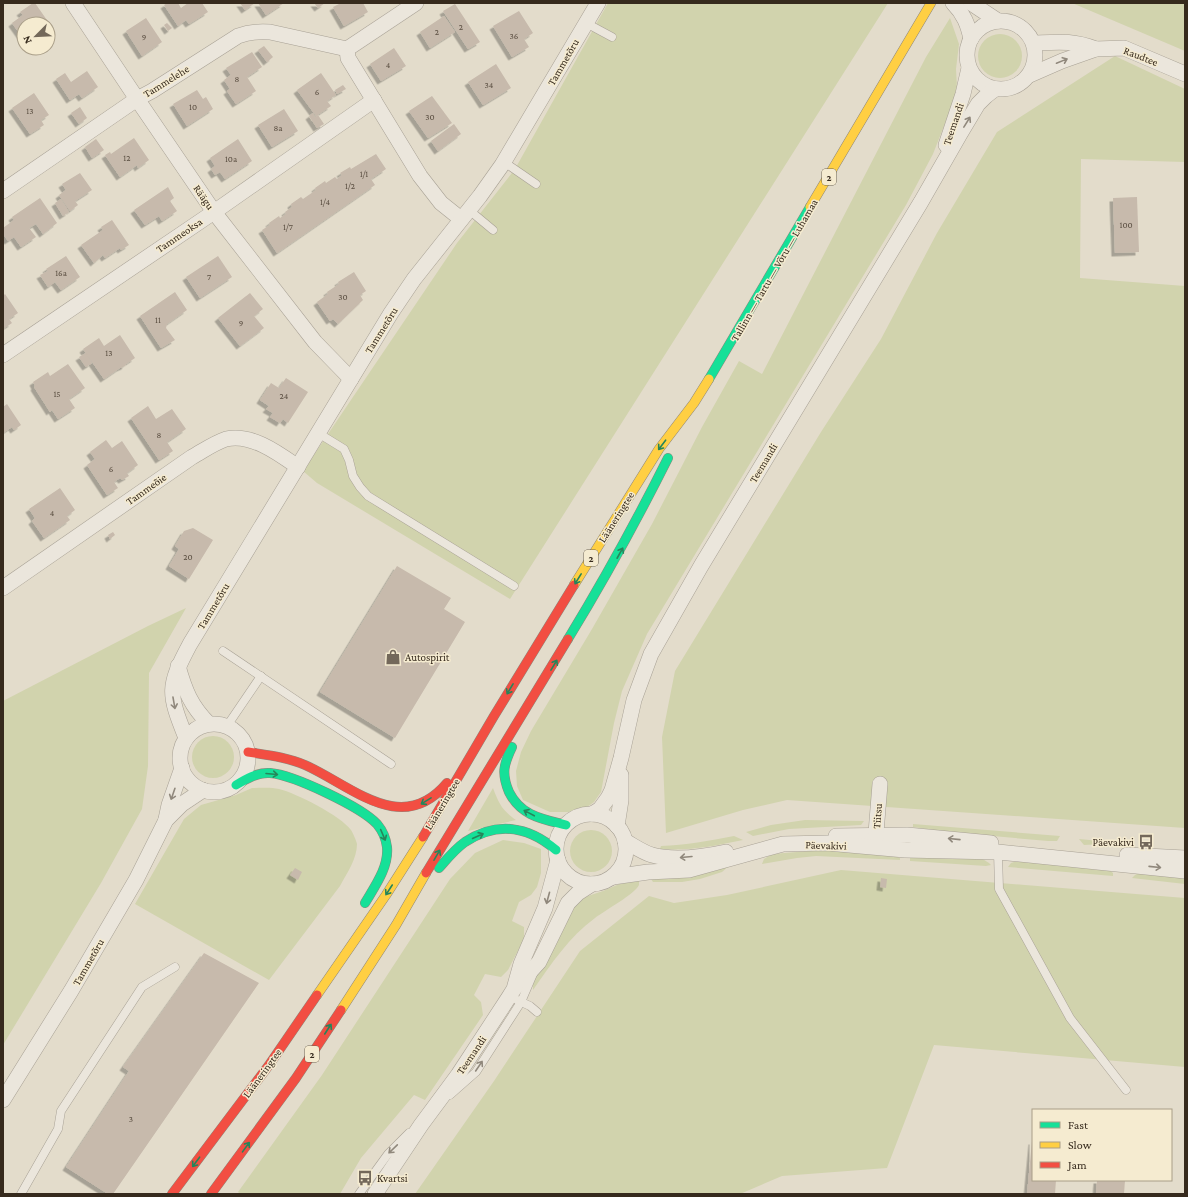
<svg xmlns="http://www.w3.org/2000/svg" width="1188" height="1197" font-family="'Crimson Pro',serif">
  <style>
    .green { fill: #d1d3ad }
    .building { fill: #c7baac; filter: url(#shadow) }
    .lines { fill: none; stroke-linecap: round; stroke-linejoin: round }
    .lane-casing { stroke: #a8a195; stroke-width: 9 }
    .street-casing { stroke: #a8a195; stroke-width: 16 }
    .fast-casing { stroke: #8d867b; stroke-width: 10 }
    .slow-casing { stroke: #8d867b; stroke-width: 10 }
    .jam-casing { stroke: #8d867b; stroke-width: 10 }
    .lane { stroke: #ebe6dc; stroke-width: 8 }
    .street { stroke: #ebe6dc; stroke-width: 15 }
    .fast { stroke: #16e098; stroke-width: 9 }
    .slow { stroke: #ffcf43; stroke-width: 9 }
    .jam { stroke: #f24e42; stroke-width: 9 }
    .oneway { stroke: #90887c }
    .oneway2 { stroke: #26855a }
    .labels { text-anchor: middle; stroke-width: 3; stroke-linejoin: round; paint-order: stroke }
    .number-label { font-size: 9px; fill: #5a4e41 }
    .shield { fill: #f5ebd0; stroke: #6f6453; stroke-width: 1 }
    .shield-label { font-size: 10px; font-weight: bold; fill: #362a1d }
    .street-label { font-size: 11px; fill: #362a1d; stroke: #f5ebd0 }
    .poi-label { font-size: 11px; fill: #362a1d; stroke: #f5ebd0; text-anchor: start }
  </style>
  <defs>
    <filter id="shadow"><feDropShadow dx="-3.5" dy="3.5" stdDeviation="0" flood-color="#0004"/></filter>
  </defs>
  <rect width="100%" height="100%" fill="#e3dccb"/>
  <!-- green -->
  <g class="green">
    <polygon points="608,3 888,3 510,599 317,483 303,471 457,243 515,169"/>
    <polygon points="1072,3 1185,3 1185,51"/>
    <polygon points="950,18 959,44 956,69 957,88 951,108 933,154 906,205 647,634 622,691 614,723 601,792 594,802 583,810 568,812 550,812 523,800 517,786 516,771 521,752 531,731 592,629 652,524 702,427 739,361 762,374 926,57"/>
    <circle cx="1000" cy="56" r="22"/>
    <polygon points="1115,56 1185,89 1185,162 1081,159 1080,278 1185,286 1185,828 787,800 743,810 666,833 662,737 675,671 821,432 881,339 937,233 997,132"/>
    <polygon points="186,608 149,673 148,766 142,809 101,883 3,1045 3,701 148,626"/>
    <circle cx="213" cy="757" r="21"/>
    <path d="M252 788C260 788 271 787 279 789 296 793 341 816 351 830 353 833 356 840 357 844 357 859 347 873 340 886L269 980 135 904 184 819 201 805 236 795Z"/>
    <path d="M493 788C499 804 502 810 516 820L468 831Z"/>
    <polygon points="805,820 864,821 861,825 789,829 753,836 746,832 771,825"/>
    <polygon points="913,824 1060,836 1057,841 1048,841 947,832 913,827"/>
    <circle cx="591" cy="851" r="21"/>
    <path d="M734 836 743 840C715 846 689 851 660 849L661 846C686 845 709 841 734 836Z"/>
    <polygon points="1079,839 1122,843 1084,845"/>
    <polygon points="503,840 524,843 541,849 541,873 537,887 531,895 519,902 512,921 524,927 524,939 508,970 501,977 485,974 474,995 481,1002 483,1015 425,1100 414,1095 361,1158 340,1194 240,1194 238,1192 322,1075 450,879 475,853"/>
    <polygon points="822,850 895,856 900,858 900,860 816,856 797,858 762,864 764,859 772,854"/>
    <polygon points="910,857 981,858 989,863 991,865 986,866 910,861"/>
    <polygon points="1017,861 1108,869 1113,873 1113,876 1008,867 1011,863"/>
    <polygon points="731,864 722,872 700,879 682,882 653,882 651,879"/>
    <polygon points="841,870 1185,898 1185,1067 934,1045 887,1168 782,1176 740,1194 415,1194 494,1081 580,951 649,896 674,903 727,895"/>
    <polygon points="1139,873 1185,878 1185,884 1132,878 1135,875"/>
    <path d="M631 879H639C639 881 639 883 639 885 635 894 604 911 595 918 569 937 551 964 533 990V983L573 905 582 898 603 891Z"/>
  </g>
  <!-- building -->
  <g class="building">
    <polygon points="33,3 35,3 49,23 24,24 24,40 12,23 23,15 20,12"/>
    <polygon points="167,3 178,3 181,8 188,3 202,3 208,12 189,24 186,20 178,26 164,5"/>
    <polygon points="240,3 255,3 245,10"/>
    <polygon points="258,3 284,3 266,15"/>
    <polygon points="314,3 325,3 318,8"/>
    <polygon points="341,3 363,3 368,12 344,26 333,7"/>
    <polygon points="455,4 480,42 468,49 443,11"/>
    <polygon points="519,11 533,33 524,39 529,47 512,57 493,26"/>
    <polygon points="444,16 455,32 430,48 420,32"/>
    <polygon points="146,18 162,42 142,56 126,31"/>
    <polygon points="167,23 172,28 168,31 164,25"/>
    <polygon points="264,46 273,57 267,62 258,50"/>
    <polygon points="394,48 406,66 381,81 370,64"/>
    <polygon points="252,52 262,67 247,77 256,91 236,104 227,91 230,89 224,80 231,75 226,68"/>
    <polygon points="496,64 511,88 483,105 468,82"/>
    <polygon points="87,71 98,87 82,98 79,94 70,100 56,79 65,73 71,82"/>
    <polygon points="321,73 336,95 327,101 331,106 316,116 297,90"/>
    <polygon points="343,85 346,89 337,94 335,90"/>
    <polygon points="197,90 203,99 206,97 213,109 187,126 173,104"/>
    <polygon points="34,93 49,115 41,120 44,125 30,134 12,108"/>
    <polygon points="432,96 452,123 428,138 409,111"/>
    <polygon points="80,107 87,118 79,124 71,113"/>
    <polygon points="284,109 298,131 272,147 258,125"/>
    <polygon points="313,113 315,117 314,118 318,115 324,124 317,128 309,116"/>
    <polygon points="454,124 461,134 438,151 431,141"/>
    <polygon points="134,138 149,160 138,168 137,165 120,177 105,155 110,152 111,154"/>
    <polygon points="96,139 104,150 92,158 85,147"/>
    <polygon points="238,139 252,161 225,179 220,172 215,175 211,169 215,166 210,158"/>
    <polygon points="376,154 386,169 371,179 375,185 277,253 262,230 270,225 269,223 279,216 280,218 286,214 285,212 292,207 291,204 301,197 303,199 316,190 315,188 325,181 326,183 335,177 337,179 342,175 340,173 350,167 351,169"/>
    <polygon points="80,173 92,190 75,201 78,205 70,211 59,195 66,190 62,184"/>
    <polygon points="168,187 174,198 170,201 177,211 162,221 159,216 145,225 134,210"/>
    <polygon points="1137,197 1139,252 1115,253 1113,198"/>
    <polygon points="40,198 57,223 43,234 36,224 29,228 36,237 21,247 14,237 8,241 3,234 3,228 14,220 12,217"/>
    <polygon points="61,199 69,212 63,216 55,203"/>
    <polygon points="112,220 129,245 121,250 120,248 105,258 103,255 94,263 81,245 103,230 101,227"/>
    <polygon points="66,256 80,277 61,290 55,282 48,287 40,275 48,271 46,269"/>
    <polygon points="218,256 232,277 200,298 186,277"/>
    <polygon points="354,272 366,291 360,295 363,300 338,324 333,319 330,321 317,302 328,294 327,292 339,284 338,282"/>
    <polygon points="175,292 187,310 167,324 166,328 175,340 161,348 140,316"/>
    <polygon points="250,293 263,309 254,316 264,328 240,346 218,318"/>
    <polygon points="5,294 18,313 9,319 12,323 3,329 3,296"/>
    <polygon points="120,335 135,358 126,364 125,366 120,368 104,379 83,349 99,338 104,346"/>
    <polygon points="86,353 92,363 86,367 79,357"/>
    <polygon points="68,364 85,388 69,399 75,408 58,419 52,410 50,412 34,387 35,386 33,382 48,372 50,376"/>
    <polygon points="286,378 308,392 288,423 283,419 280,423 270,417 273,413 266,409 269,406 260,400 271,383 279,388"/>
    <polygon points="7,404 21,425 14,430 12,427 3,433 3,407"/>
    <polygon points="148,406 156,419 172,409 186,429 167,442 173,451 159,460 131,418"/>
    <polygon points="106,440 112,448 122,441 138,465 127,473 129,476 122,480 120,478 114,482 118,488 107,495 87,465 95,459 90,452"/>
    <polygon points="60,488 75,510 67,516 70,520 44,538 32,521 35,518 29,509"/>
    <polygon points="193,528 213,540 189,579 169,566 179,549 175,546 184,531"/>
    <polygon points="113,532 115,535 110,539 108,535"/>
    <polygon points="397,566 451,598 444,609 465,622 395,738 320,692"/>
    <polygon points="295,868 302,872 298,880 290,875"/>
    <polygon points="881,878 887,879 886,888 880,887"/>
    <polygon points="204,953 259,983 113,1194 108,1194 66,1167 129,1071 123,1067"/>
    <polygon points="1032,1141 1033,1141 1033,1180 1056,1180 1055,1194 1027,1194"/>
    <polygon points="1097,1180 1125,1180 1124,1194 1096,1194"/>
  </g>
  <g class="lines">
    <!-- lane casing -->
    <g class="lane-casing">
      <g id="lane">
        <polyline points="586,23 612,37"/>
        <polyline points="504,162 536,184"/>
        <polyline points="469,210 493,230"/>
        <polyline points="318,433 344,449 349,460 353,476 360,487 368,496 514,586"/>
        <polyline points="223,651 391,764"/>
        <polyline points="227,726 261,676"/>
        <polyline points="998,852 999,889 1070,1018 1126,1090"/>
        <polyline points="517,1000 530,1006 537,1012"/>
        <polyline points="450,1095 476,1072 521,1002 533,974"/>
        <polyline points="21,1194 58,1129 61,1111 142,987 175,967"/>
        <polyline points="359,1194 388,1154 409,1133"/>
      </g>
    </g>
    <!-- street casing -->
    <g class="street-casing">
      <g id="street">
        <polyline points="73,3 137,99 214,212 315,342 351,379"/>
        <path d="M953 3C964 14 968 25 971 39"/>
        <polyline points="971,3 998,21"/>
        <circle cx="1001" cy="55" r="34"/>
        <path d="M1034 43C1058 42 1073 40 1096 49"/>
        <polyline points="347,49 348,58 420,176 441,203 461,219"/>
        <polyline points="1030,75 1062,61 1096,49 1124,48 1185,74"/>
        <polyline points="946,145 963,94 969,68"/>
        <path d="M3 191 137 99 152 91 238 36C249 32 259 31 270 32L347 49 416 3"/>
        <polyline points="3,355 214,212 374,100"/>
        <path d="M3 588 192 457C203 451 214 443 226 439 251 433 278 453 298 467"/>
        <path d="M178 666C185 691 191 706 209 724"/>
        <circle cx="214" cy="758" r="34"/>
        <path d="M186 738C168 693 167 687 190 644L391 313 414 279 480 196 502 165 598 3"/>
        <polyline points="592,814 600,809 608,798 612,790 621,758 634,700 651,654 701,566 921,202 960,134 978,104 986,96 995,89"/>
        <circle cx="591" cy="849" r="35"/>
        <polyline points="166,819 169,805 182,768"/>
        <polyline points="617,826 621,800 621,775"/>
        <polyline points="836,836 907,835 991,843"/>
        <path d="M625 841C634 846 642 852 652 855 675 861 703 857 726 852"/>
        <polyline points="875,845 880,784"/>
        <polyline points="1127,855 1185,858"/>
        <polyline points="613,877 648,872 689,870 783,844 827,843 905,850 998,852 1185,871"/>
        <polyline points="517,986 539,962 568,903 578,893 592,884"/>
        <polyline points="3,1100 71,991 136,880 166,820 182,804 203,790"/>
        <polyline points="375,1194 421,1125 458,1075 509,997 514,989 521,964 545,908 558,860"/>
      </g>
    </g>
    <!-- fast casing -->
    <g class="fast-casing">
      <g id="fast">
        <polyline points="709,379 810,207"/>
        <path d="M568 639C604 580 637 520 668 458"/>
        <path d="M512 747C504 764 501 773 509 792 521 816 542 819 566 825"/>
        <path d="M236 785C246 779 258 772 270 773 294 775 361 807 377 824 382 830 386 839 387 847 389 867 375 886 365 903"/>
        <path d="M439 868C447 859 455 849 465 842 497 821 528 826 556 850"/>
      </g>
    </g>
    <!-- slow casing -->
    <g class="slow-casing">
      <g id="slow">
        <polyline points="810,207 931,3"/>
        <polyline points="574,585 659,449 694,403 709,379"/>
        <polyline points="317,995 386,895 423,837"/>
        <polyline points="341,1010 396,925 426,873"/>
      </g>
    </g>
    <!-- jam casing -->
    <g class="jam-casing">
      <g id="jam">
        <path d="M248 752C267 755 287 757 305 765 352 786 402 837 447 783"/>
        <polyline points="423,837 494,716 574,585"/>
        <polyline points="426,873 568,639"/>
        <polyline points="172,1194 269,1065 317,995"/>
        <polyline points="211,1194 296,1078 341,1010"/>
      </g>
    </g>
    <!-- lane -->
    <use href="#lane" class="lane"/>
    <!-- street -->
    <use href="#street" class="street"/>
    <!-- fast -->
    <use href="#fast" class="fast"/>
    <!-- slow -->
    <use href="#slow" class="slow"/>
    <!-- jam -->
    <use href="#jam" class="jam"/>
  </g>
  <!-- one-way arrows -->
  <defs><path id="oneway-shaft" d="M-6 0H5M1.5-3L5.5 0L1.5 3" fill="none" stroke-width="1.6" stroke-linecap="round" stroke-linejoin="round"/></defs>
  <g class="oneway">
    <use href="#oneway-shaft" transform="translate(1062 61) rotate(-22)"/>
    <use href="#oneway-shaft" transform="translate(967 122) rotate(-58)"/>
    <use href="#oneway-shaft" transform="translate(174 703) rotate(80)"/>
    <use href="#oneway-shaft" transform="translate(173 794) rotate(109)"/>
    <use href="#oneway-shaft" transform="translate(954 839) rotate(-174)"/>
    <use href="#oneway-shaft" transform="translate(686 857) rotate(175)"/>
    <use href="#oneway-shaft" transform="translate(1155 867) rotate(6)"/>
    <use href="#oneway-shaft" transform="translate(548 898) rotate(105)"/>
    <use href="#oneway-shaft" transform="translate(479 1066) rotate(-56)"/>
    <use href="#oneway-shaft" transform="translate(393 1149) rotate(136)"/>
  </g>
  <g class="oneway2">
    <use href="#oneway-shaft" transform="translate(662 445) rotate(127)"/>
    <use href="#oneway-shaft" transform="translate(620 553) rotate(-61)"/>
    <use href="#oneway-shaft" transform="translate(578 579) rotate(122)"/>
    <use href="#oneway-shaft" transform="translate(554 665) rotate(-59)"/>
    <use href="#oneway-shaft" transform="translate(510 689) rotate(121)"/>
    <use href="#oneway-shaft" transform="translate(272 774) rotate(5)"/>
    <use href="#oneway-shaft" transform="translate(426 801) rotate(148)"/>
    <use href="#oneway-shaft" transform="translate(529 813) rotate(-152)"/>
    <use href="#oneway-shaft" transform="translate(383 835) rotate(67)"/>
    <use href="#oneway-shaft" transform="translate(478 836) rotate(-24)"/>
    <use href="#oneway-shaft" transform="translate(437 855) rotate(-60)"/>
    <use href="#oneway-shaft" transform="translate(389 890) rotate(123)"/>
    <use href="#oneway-shaft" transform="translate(328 1029) rotate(-57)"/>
    <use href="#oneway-shaft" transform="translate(246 1147) rotate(-54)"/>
    <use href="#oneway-shaft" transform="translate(196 1162) rotate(127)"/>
  </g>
  <!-- icons -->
  <defs>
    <g id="shop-bare" transform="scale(1.2)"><path d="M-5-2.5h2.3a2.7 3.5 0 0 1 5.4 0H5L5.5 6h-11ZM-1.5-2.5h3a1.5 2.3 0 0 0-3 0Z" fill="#73685a" stroke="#f5ebd0" stroke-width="2.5" paint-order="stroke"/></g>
    <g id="bus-bare" transform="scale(1.2)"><path d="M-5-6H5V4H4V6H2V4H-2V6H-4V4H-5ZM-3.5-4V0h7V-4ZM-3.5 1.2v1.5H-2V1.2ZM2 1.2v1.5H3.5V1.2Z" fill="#73685a" stroke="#f5ebd0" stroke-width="2.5" paint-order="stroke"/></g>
  </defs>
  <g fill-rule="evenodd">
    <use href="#shop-bare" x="393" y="657"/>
    <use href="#bus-bare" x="1146" y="842"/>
    <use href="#bus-bare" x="365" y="1178"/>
  </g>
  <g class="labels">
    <!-- number labels -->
    <g class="number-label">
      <text x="461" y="30">2</text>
      <text x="437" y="35">2</text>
      <text x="514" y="39">36</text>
      <text x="144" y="40">9</text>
      <text x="388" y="68">4</text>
      <text x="237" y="82">8</text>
      <text x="489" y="88">34</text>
      <text x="317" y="95">6</text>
      <text x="193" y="110">10</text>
      <text x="30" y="114">13</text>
      <text x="430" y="120">30</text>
      <text x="278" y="131">8a</text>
      <text x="127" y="161">12</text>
      <text x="231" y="162">10a</text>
      <text x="364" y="177">1/1</text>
      <text x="350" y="189">1/2</text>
      <text x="325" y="205">1/4</text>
      <text x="1126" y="228">100</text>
      <text x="288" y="230">1/7</text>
      <text x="61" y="276">16a</text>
      <text x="209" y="280">7</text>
      <text x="343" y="300">30</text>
      <text x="158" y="323">11</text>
      <text x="241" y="326">9</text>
      <text x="109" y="356">13</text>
      <text x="57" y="397">15</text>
      <text x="284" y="399">24</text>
      <text x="159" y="438">8</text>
      <text x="111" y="472">6</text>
      <text x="52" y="516">4</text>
      <text x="188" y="560">20</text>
      <text x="131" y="1122">3</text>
    </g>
    <!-- shield labels -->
    <g class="shield">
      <rect x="822" y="169" width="14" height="16" rx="3"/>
      <rect x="584" y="550" width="14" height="16" rx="3"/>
      <rect x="305" y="1046" width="14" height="16" rx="3"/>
    </g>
    <g class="shield-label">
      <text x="829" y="181">2</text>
      <text x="591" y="562">2</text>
      <text x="312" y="1058">2</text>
    </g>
    <!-- street labels -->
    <g class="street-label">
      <text transform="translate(1141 56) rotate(21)" y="4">Raudtee</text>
      <text transform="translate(563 62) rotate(-60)" y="4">Tammetõru</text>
      <text transform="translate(166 81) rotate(-32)" y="4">Tammelehe</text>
      <text transform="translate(953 124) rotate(-71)" y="4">Teemandi</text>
      <text transform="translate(204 197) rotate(55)" y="4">Räägu</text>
      <text transform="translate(179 235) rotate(-34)" y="4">Tammeoksa</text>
      <text transform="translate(774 270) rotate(-60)" y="4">Tallinn — Tartu — Võru — Luhamaa</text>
      <text transform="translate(381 330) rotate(-58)" y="4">Tammetõru</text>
      <text transform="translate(763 463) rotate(-59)" y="4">Teemandi</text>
      <text transform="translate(146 489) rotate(-35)" y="4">Tammeõie</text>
      <text transform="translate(616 517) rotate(-58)" y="4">Lääneringtee</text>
      <text transform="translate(213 606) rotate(-59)" y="4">Tammetõru</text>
      <text transform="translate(442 804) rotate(-59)" y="4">Lääneringtee</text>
      <text transform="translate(877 816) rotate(-85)" y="4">Tiitsu</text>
      <text transform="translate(826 845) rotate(2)" y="4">Päevakivi</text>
      <text transform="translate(88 962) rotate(-60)" y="4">Tammetõru</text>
      <text transform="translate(471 1055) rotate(-56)" y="4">Teemandi</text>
      <text transform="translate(262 1073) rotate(-54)" y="4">Lääneringtee</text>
    </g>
    <!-- poi labels -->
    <g class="poi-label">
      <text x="405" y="661">Autospirit</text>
      <text x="1134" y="846" text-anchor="end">Päevakivi</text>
      <text x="377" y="1182">Kvartsi</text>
    </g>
  </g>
  <!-- border -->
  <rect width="1188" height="1197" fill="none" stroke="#362a1d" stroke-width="8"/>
  <!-- legend -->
  <rect x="1032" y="1109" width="140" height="72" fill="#f5ebd0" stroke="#a99e88"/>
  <rect x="1040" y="1122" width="20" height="6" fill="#16e098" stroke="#a99e88"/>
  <text x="1068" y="1129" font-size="12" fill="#362a1d">Fast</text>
  <rect x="1040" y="1142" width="20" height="6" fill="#ffcf43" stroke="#a99e88"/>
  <text x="1068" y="1149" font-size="12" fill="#362a1d">Slow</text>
  <rect x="1040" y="1162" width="20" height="6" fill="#f24e42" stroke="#a99e88"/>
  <text x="1068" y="1169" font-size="12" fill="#362a1d">Jam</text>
  <!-- north arrow -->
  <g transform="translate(36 36) rotate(246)"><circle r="19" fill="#f5ebd0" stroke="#a99e88"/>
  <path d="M0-3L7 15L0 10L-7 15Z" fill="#73685a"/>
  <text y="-6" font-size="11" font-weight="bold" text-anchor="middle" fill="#362a1d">N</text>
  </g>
</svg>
